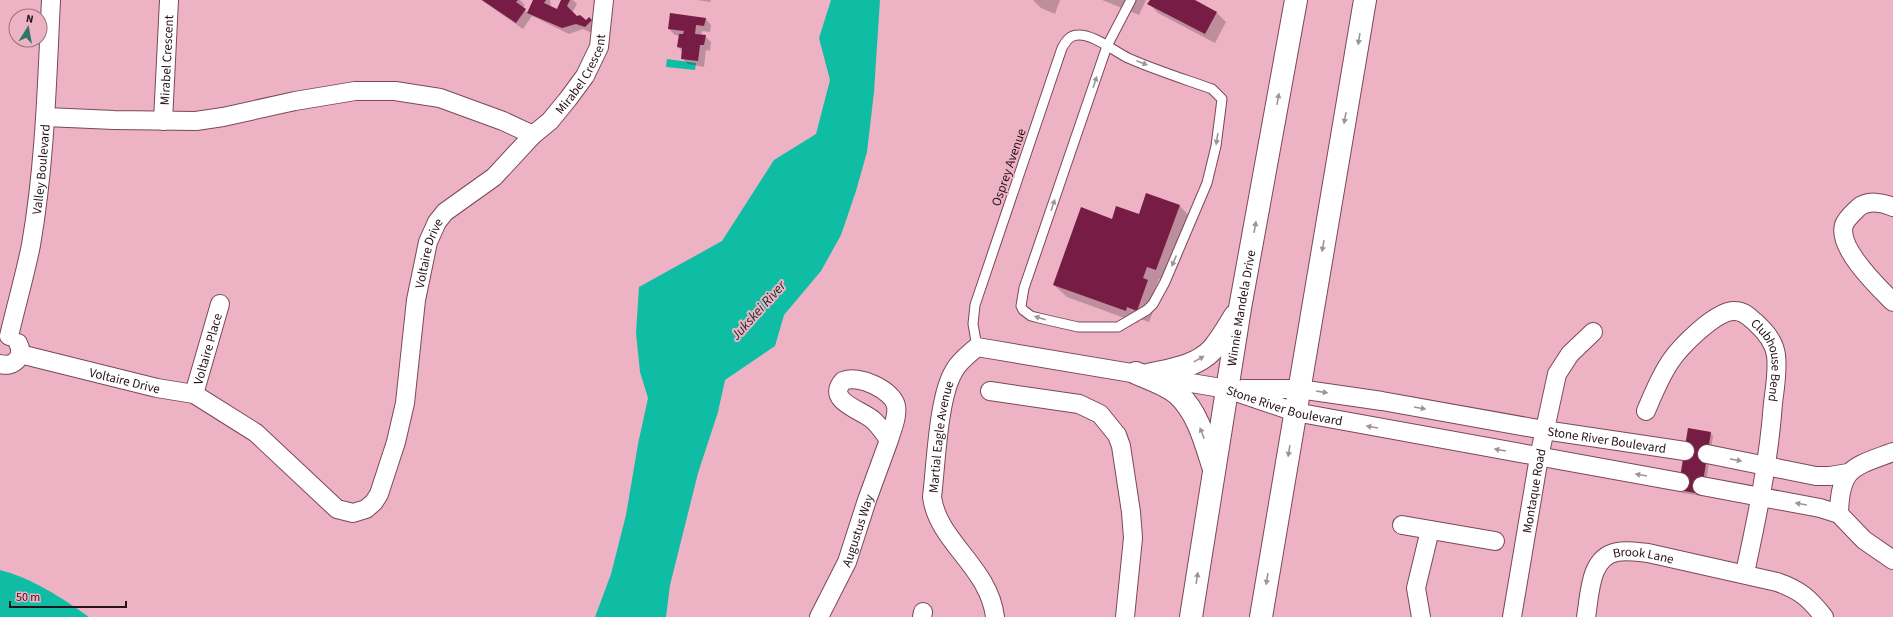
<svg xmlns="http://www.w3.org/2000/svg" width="1893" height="617" font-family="'Source Sans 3',sans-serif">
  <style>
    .water { fill: #0ebda4 }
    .shadow { fill: #0003 }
    .building { fill: #771c44 }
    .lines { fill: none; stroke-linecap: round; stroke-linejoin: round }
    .lane-casing { stroke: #7a4859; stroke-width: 11 }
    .street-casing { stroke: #7a4859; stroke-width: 20 }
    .secondary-casing { stroke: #7a4859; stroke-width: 24 }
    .lane { stroke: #fff; stroke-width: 9 }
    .street { stroke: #fff; stroke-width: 18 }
    .secondary { stroke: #fff; stroke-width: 22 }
    .oneway { fill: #9d9498 }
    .labels { text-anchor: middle; stroke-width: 4; stroke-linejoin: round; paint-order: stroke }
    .street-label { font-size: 13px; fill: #261219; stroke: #edb3c5 }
    .water-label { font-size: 14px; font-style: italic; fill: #14332d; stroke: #edb3c5 }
  </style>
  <rect width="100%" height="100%" fill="#edb3c5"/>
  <!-- water -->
  <g class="water">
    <polygon points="831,0 880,0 874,92 867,152 856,191 841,235 821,271 784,315 775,346 725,380 718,412 698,473 670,585 666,617 595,617 611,574 626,515 638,444 648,398 640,372 636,333 639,287 722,241 774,160 816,134 830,80 819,38"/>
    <polygon points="667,59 696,63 695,70 666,67"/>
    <path d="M0 570C32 578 62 598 89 617H0Z"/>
  </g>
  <!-- shadow -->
  <g class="shadow">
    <polygon points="481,0 520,0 525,5 522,8 528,13 534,0 550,0 551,8 558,11 562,0 573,0 577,4 572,13 586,22 589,18 597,26 592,33 583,29 569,34 532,16 523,29"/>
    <polygon points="697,0 711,0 710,2"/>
    <polygon points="1033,0 1060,0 1055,14 1041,8"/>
    <polygon points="1102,0 1146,0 1139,15"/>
    <polygon points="1151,0 1193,0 1216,12 1226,22 1215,43 1158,13 1149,4"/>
    <polygon points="705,18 711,25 710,32 702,31 701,36 705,36 711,42 710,51 706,50 704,67 688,64 682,58 683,52 678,47 680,36 675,35 669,29"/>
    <polygon points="1179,205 1191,218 1168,282 1159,279 1155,289 1160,293 1149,322 1140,319 1138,323 1067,297 1054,285 1113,220 1139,216"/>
    <polygon points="1710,433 1713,436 1704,496 1682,493 1679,490"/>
  </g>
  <!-- building -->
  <g class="building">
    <polygon points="482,0 518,0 516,2 526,9 516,23"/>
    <polygon points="533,0 546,0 544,3 557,9 561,0 570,0 567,6 577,16 580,15 586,20 589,17 592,20 585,27 576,24 562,28 527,13"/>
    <polygon points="1150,0 1195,0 1217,12 1205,34 1147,4"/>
    <polygon points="670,13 706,18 704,26 696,25 695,34 706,35 704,45 700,45 698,61 681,59 682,48 677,47 679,34 683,34 684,31 668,29"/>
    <polygon points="1146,193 1180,205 1156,270 1147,267 1143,278 1148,280 1137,311 1127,307 1126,311 1053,285 1081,207 1112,219 1116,206 1139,214"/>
    <polygon points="1688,428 1711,432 1701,494 1678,490"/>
  </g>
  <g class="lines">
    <!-- lane casing -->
    <g class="lane-casing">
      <path id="lane" d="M977 347 973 324 975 305 1062 48C1066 41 1070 35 1078 35 1093 34 1114 51 1128 58 1155 70 1184 79 1212 89L1222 99 1216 146 1207 183 1165 282 1153 304 1147 310 1118 327H1078L1043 319 1031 316 1023 310 1021 306 1024 288 1107 46 1131 0"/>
    </g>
    <!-- street casing -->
    <g class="street-casing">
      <g id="street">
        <polyline points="46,117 114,120 196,121 223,117 295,101 355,91 395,91 440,98 503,121 533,135"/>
        <path id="s1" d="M163 121 169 0"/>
        <path d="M1893 207C1882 202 1867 200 1858 208 1853 213 1846 219 1844 225 1837 248 1878 287 1893 302"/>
        <path id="s2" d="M9 336C16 306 25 275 31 245 45 164 47 82 51 0"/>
        <path id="s3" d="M20 354 157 388 194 394 256 433 337 509 353 513 366 509 374 502 379 494 396 442 405 403 416 300 428 242 437 222 445 212 494 177 533 135 550 121 568 99 585 76 599 47 604 0"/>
        <path d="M0 364C14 368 25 356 18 343"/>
        <path id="s4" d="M1242 389H1299L1382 401 1544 430 1685 451"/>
        <polyline points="990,391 1079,404 1100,414 1117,435 1121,446 1131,512 1133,538 1125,617"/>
        <path id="s5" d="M194 394 220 304"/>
        <path id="s6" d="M1646 411C1653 394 1660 377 1670 362 1680 347 1716 310 1735 311 1744 311 1749 317 1755 322 1765 331 1774 341 1776 355 1778 371 1775 387 1773 403 1769 460 1757 517 1745 573"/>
        <path d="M1893 452C1853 467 1840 467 1839 514L1864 540 1893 560"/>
        <polyline points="1707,454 1816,476 1830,476 1848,473"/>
        <polyline points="1702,486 1820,508 1839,514"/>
        <polyline points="1402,525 1495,541"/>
        <path id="s7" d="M819 617 847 562 867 500 889 440C884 433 879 425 873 420 862 410 825 401 843 381 858 374 893 390 896 406 898 417 892 429 889 440"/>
        <polyline points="922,617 923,612"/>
        <path id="s8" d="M995 617C989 567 938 542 932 497 936 465 938 397 954 371 959 361 969 354 977 347L1227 389 1295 412 1680 482"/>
        <polyline points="1421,617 1416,588 1430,530"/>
        <path id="s9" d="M1512 617 1539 457 1557 374 1570 354 1593 332"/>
        <path id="s10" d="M1586 617C1590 595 1589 557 1617 552 1627 550 1638 552 1648 553L1777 582C1800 590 1809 598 1824 617"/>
      </g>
    </g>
    <!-- secondary casing -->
    <g class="secondary-casing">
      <g id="secondary">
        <path d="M1136 373C1150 379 1166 384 1178 394 1198 413 1205 441 1213 466"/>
        <path d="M1148 375C1170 370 1196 367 1212 350 1221 340 1228 327 1235 316"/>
        <path id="s11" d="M1191 617 1240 308 1296 0"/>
        <polyline points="1261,617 1365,0"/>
      </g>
    </g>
    <!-- lane -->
    <use href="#lane" class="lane"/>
    <!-- street -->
    <use href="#street" class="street"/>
    <!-- secondary -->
    <use href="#secondary" class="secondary"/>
  </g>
  <!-- one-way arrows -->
  <defs><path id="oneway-solid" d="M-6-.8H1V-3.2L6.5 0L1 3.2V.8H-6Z"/></defs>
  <g class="oneway">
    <use href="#oneway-solid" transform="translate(1359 39) rotate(99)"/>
    <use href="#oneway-solid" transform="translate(1142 63) rotate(21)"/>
    <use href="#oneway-solid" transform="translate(1095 82) rotate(-71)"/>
    <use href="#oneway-solid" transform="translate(1278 99) rotate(-80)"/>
    <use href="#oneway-solid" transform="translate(1345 118) rotate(100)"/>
    <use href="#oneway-solid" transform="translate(1217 139) rotate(99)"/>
    <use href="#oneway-solid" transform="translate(1053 205) rotate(-71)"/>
    <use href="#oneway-solid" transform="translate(1255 227) rotate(-80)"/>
    <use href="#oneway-solid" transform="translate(1323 246) rotate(100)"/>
    <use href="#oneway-solid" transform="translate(1174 261) rotate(113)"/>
    <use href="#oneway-solid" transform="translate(1040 318) rotate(-163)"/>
    <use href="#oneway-solid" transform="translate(1199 359) rotate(-29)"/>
    <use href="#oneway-solid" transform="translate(1322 392) rotate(9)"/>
    <use href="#oneway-solid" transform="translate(1420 408) rotate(10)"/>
    <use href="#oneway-solid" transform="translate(1372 427) rotate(-170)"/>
    <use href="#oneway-solid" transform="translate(1202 433) rotate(-111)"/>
    <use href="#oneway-solid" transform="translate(1500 450) rotate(-170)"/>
    <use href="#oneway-solid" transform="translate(1289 451) rotate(99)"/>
    <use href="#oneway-solid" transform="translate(1736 460) rotate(11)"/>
    <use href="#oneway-solid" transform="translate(1641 475) rotate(-170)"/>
    <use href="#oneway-solid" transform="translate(1801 504) rotate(-170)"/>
    <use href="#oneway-solid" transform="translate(1197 578) rotate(-81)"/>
    <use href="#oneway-solid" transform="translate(1267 579) rotate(99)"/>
  </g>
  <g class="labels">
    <!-- street labels -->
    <g class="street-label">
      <text dy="5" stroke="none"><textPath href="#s1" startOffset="61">Mirabel Crescent</textPath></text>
      <text dy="5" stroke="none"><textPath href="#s3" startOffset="902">Mirabel Crescent</textPath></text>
      <text transform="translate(1008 167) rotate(-71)" y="5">Osprey Avenue</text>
      <text dy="5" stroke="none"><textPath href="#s2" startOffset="170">Valley Boulevard</textPath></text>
      <text dy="5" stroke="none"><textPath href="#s3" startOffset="660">Voltaire Drive</textPath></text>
      <text dy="5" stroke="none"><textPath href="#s11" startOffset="313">Winnie Mandela Drive</textPath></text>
      <text dy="5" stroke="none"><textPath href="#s5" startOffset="47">Voltaire Place</textPath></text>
      <text dy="5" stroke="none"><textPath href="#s6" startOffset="205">Clubhouse Bend</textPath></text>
      <text dy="5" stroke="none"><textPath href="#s3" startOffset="108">Voltaire Drive</textPath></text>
      <text dy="5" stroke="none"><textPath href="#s8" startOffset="613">Stone River Boulevard</textPath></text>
      <text dy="5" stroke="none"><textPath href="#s8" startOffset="198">Martial Eagle Avenue</textPath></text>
      <text dy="5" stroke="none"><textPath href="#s4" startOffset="369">Stone River Boulevard</textPath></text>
      <text dy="5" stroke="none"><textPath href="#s9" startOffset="128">Montaque Road</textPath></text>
      <text dy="5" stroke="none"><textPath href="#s7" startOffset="95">Augustus Way</textPath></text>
      <text dy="5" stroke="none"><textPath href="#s10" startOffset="104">Brook Lane</textPath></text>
    </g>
    <!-- water labels -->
    <g class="water-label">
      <text transform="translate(758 310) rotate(-48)" y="5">Jukskei River</text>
    </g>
  </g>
  <!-- north arrow -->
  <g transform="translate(28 28) rotate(11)"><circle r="19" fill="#edb3c5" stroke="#9d7380"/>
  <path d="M0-3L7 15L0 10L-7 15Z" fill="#317568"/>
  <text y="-6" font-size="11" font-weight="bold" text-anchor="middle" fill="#261219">N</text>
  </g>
  <!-- scale -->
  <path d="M10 601v6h116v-6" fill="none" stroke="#261219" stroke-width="2"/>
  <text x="16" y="601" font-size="12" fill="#261219" stroke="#edb3c5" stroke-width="3" paint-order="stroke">50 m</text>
</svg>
